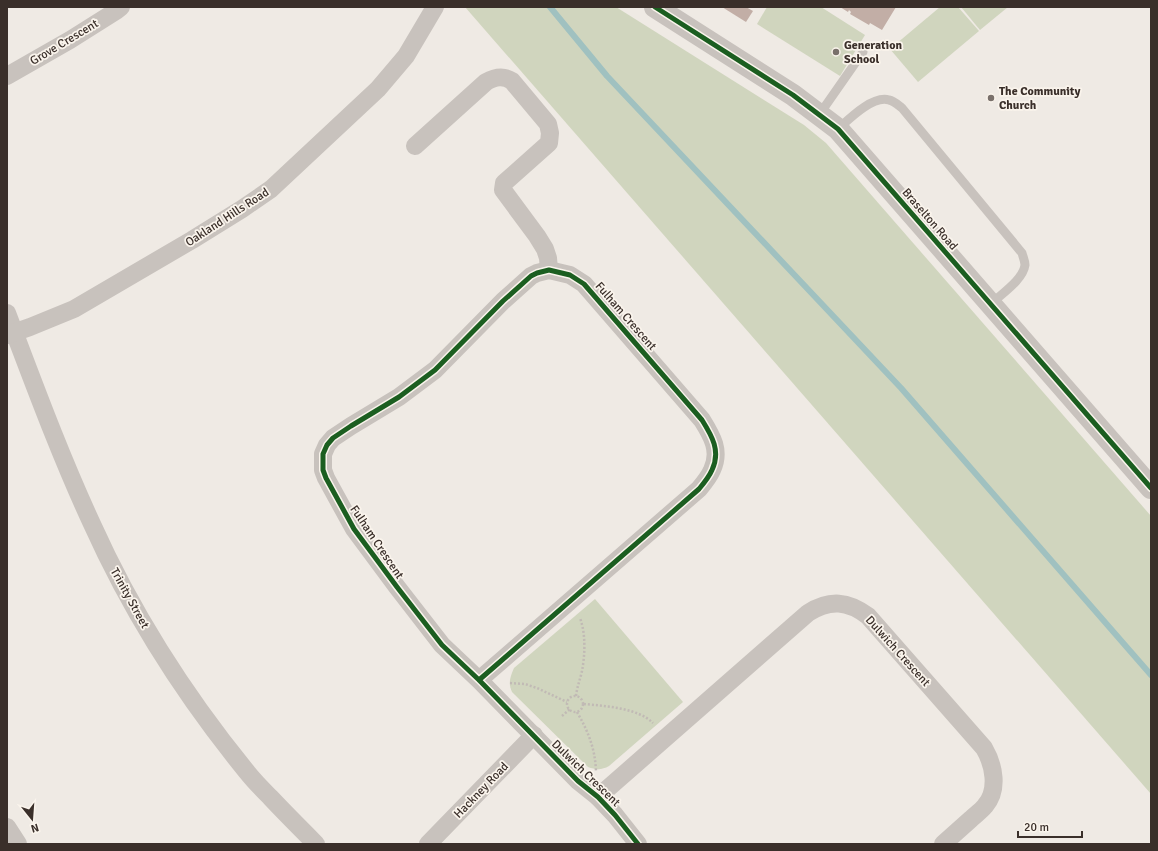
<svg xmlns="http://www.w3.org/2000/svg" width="1158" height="851" font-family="Signika,sans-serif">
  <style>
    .green { fill: #d0d5be }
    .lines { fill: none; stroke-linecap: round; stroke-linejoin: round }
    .stream { stroke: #a0c1c0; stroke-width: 6 }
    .building { fill: #c2aea6 }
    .path { stroke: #c1bab5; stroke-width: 2.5; stroke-dasharray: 2 2; stroke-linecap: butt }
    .service { stroke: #c8c2bd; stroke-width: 9 }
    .minor { stroke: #c8c2bd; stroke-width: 18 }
    .tertiary { stroke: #c8c2bd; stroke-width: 22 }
    .cycleway-casing { stroke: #faf4ec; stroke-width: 8 }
    .cycleway { stroke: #1b5e20; stroke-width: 5 }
    .poi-dot { fill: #79706b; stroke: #faf4ec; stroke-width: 1.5 }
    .labels { text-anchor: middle; stroke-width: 3.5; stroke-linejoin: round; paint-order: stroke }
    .street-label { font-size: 12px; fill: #3a2f2a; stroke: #faf4ec }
    .poi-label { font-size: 12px; font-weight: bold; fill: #3a2f2a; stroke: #faf4ec; text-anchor: start }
  </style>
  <rect width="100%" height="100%" fill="#efeae4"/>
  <!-- green -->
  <g class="green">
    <polygon points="465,7 616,7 804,125 826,143 1151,516 1151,794"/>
    <polygon points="767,7 821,7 865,35 840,76 757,24"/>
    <polygon points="940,7 958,7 979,31 918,82 890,49"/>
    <polygon points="961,7 1008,7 980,30"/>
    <path d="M595 599 683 702 609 766C602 770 596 770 588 767L512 692C508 683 510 677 514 668Z"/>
  </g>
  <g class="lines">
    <!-- stream -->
    <polyline class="stream" points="550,7 607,76 901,388 1151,675"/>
  </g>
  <!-- building -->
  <g class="building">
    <polygon points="722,7 746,7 753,11 746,22"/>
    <polygon points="840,7 896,7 882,30 870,23 869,25 850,14 851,12 849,10 848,12"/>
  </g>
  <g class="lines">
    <!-- path -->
    <g class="path">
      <polyline points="510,683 525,684 537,688 567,702"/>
      <path d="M576 696C577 687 580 680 582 671 585 655 586 634 580 618"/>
      <circle cx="575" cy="704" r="8"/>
      <path d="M584 704C605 706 638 708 653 723"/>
      <path d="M577 712C588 731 595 748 596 771"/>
      <polyline points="562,716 570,709"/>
    </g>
    <!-- service -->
    <g class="service">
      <polyline points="819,115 863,52"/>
      <path d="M838 129C849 119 873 95 889 100 894 101 898 105 902 108L1022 253C1023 257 1025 261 1025 265 1023 280 1001 294 991 304"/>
    </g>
    <!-- minor -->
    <g class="minor">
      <polyline points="7,76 70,40 116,11 121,7"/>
      <path d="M415 146 486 82C495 77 503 75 512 81L548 124 550 133 549 143 504 183 503 190 537 236 545 249 548 258 549 270"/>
      <path d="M7 313C34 384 60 455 92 524 132 613 185 696 247 772 254 781 262 789 270 797 285 813 300 828 316 844"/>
      <polyline points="7,335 30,327 74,309 192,240 242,209 271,189 378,89 406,56 435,7"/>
      <path d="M479 680 699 489C704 483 709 477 712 470 721 451 712 436 702 420L584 284 570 275 549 270 537 273 531 276 503 301 435 370 399 397 351 426 333 438 327 445 323 454V470L326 478 354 529 397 587 442 645 479 680 578 781 598 797 615 815 638 844"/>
      <path d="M598 797 808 613C830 599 848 601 868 616L984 748C994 765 999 790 985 806 981 811 975 815 971 819 962 827 952 836 943 844"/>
      <polyline points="7,827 18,844"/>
      <polyline points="428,844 534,735"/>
    </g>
    <!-- tertiary -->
    <polyline class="tertiary" points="655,7 793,95 838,129 1151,488"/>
    <!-- cycleway casing -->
    <g class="cycleway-casing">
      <g id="cycleway">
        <polyline points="655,7 793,95 838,129 1151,488"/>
        <path d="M479 680 699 489C704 483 709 477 712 470 721 451 712 436 702 420L584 284 570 275 549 270 537 273 531 276 503 301 435 370 399 397 351 426 333 438 327 445 323 454V470L326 478 354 529 397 587 442 645 479 680 578 781 598 797 615 815 638 844"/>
      </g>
    </g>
    <!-- cycleway -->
    <use href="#cycleway" class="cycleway"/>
  </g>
  <!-- markers -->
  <g class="poi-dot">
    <circle cx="836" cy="52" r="4"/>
    <circle cx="991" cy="98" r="4"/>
  </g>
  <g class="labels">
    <!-- street labels -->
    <g class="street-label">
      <text transform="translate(64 42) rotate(-31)" y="4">Grove Crescent</text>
      <text transform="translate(227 217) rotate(-33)" y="4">Oakland Hills Road</text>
      <text transform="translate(930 219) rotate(49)" y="4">Braselton Road</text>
      <text transform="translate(626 316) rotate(49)" y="4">Fulham Crescent</text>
      <text transform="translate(377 542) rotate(56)" y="4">Fulham Crescent</text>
      <text transform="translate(130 598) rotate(61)" y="4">Trinity Street</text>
      <text transform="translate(898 651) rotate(48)" y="4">Dulwich Crescent</text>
      <text transform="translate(586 773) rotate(44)" y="4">Dulwich Crescent</text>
      <text transform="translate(481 790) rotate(-46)" y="4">Hackney Road</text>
    </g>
    <!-- poi labels -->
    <g class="poi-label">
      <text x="844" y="49">Generation<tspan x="844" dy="14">School</tspan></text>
      <text x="999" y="95">The Community<tspan x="999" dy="14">Church</tspan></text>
    </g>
  </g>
  <!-- border -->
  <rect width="1158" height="851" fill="none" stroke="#3a2f2a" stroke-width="16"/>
  <!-- north arrow -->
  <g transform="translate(32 819) rotate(163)" stroke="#faf4ec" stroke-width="3" paint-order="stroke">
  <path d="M0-3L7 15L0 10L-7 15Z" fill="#3a2f2a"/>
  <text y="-6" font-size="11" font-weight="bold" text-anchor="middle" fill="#3a2f2a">N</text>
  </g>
  <!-- scale -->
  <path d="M1018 831v6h64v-6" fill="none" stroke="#3a2f2a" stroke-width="2"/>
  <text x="1024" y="831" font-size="12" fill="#3a2f2a" stroke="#faf4ec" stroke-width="3" paint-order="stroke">20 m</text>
</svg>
